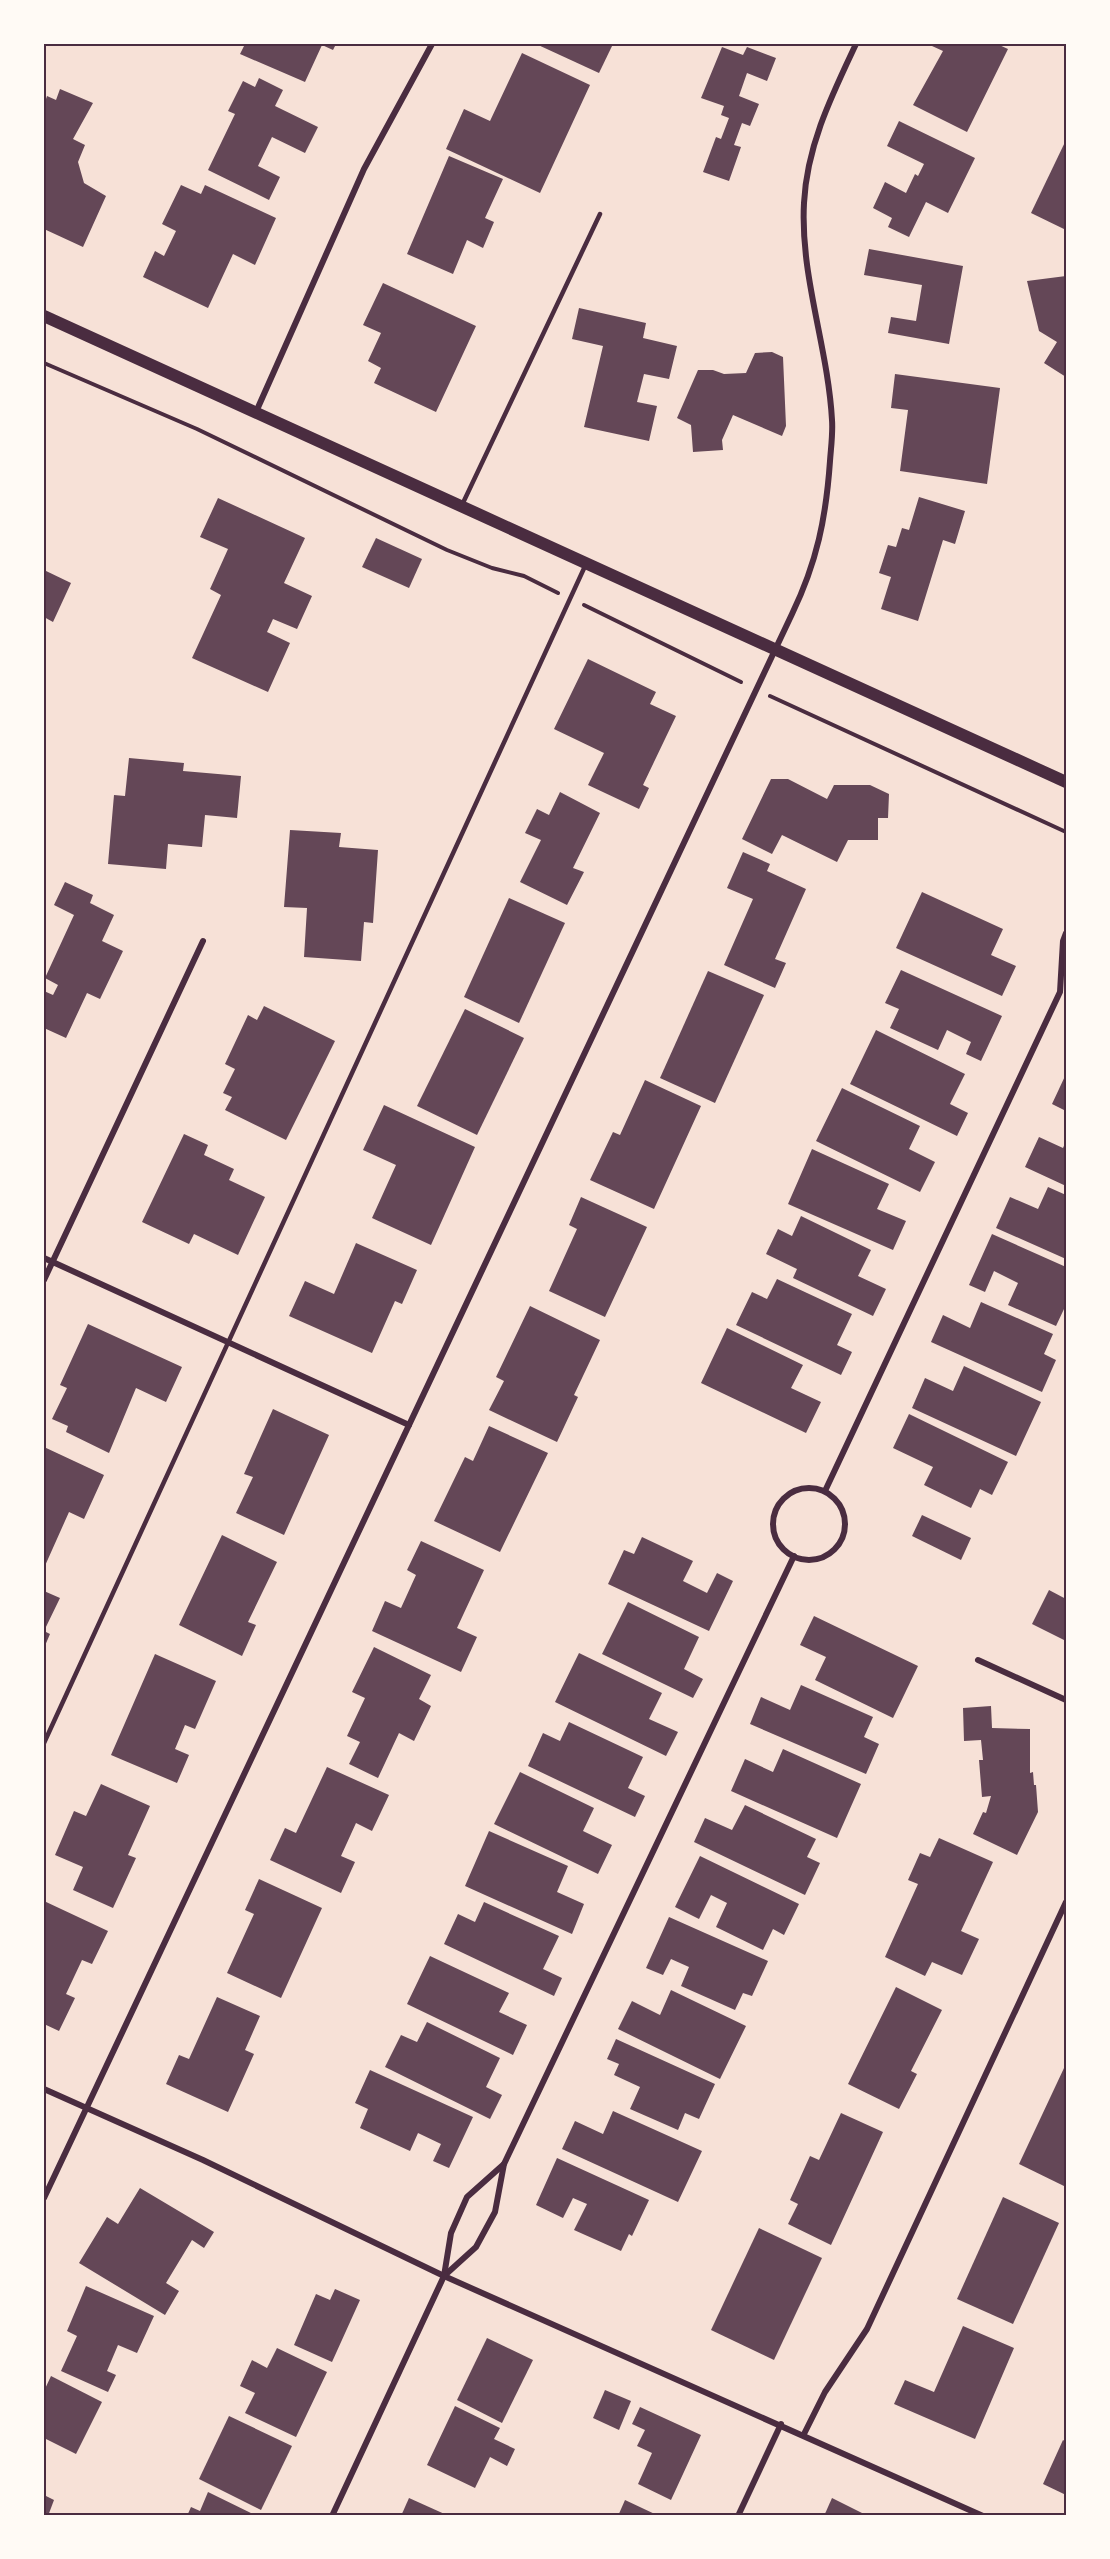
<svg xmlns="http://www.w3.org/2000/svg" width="1110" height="2559" font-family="'PT Sans Narrow',sans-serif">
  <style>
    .building { fill: #644757 }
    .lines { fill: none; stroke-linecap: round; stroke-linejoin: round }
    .path { stroke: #4a2c40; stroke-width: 4 }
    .service { stroke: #4a2c40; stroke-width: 4.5 }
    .minor { stroke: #4a2c40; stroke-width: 6 }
    .secondary { stroke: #4a2c40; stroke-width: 12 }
    .neatline { fill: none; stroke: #4a2c40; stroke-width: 2 }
  </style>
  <rect width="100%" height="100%" fill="#f7e1d7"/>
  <!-- building -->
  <g class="building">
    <polygon points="245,44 336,44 333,50 322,45 305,82 240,54"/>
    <polygon points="536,44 613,44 599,73"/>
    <polygon points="933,44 997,44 1008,49 967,132 913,105 943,51 932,46"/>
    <polygon points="722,47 743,55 747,47 776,58 767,81 747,73 739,96 759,104 750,126 742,123 734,145 741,147 729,181 703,172 716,137 721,139 729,118 721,115 724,106 701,98"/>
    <polygon points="522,53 590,85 540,193 446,149 464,109 490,121"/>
    <polygon points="259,78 283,90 275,106 318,127 305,153 272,137 258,166 280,177 269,200 208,170 235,114 228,111 243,81 255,87"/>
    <polygon points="60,89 93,103 73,139 85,145 78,162 84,183 106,196 83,247 44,229 44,105 47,96 56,100"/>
    <polygon points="899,121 975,158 948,213 926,202 909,237 888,227 892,218 873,208 885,182 906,193 915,174 918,176 924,164 887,146"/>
    <polygon points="1066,140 1066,230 1031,213"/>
    <polygon points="449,156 503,179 485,218 494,222 483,248 467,240 453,274 407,254"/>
    <polygon points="181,185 201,194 205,185 276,218 255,265 233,254 208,308 143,277 155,251 164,256 176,231 162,224"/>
    <polygon points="869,249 963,266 949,344 888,333 891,317 916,321 922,285 864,275"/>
    <polygon points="1066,276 1066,377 1044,363 1057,342 1039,331 1027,281"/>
    <polygon points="383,283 476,326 436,412 374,383 381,368 368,361 381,333 363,325"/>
    <polygon points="579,308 646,323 643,338 677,346 669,379 644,374 637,402 657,406 649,441 584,427 603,346 572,339"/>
    <polygon points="772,352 783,357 786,426 782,436 733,415 722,440 723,450 693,452 691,425 677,418 698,370 713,370 724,374 746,373 755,353"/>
    <polygon points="895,374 1000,388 987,484 900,471 908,410 891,408"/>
    <polygon points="919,497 965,511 955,544 943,540 918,621 881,609 891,577 879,573 888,545 896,547 902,528 909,530"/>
    <polygon points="218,498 305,538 284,583 312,596 297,629 273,619 267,632 290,643 268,692 192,658 221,595 210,589 228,549 200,537"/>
    <polygon points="376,538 422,559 409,588 362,567"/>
    <polygon points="44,570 71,583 53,622 44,617"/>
    <polygon points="588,659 656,692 650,704 676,716 643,785 649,788 639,809 588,785 604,753 554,729"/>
    <polygon points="129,758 184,763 183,771 241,776 237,818 205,815 202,847 168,844 166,869 108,864 114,795 125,796"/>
    <polygon points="771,779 788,779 827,799 834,785 870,785 889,794 888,818 878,818 878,840 848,840 837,862 782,835 772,854 742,839"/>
    <polygon points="560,792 600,813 573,868 584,872 567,905 520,882 541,840 525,833 537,809 549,815"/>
    <polygon points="290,830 341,833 339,847 378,850 373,923 364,922 361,961 304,957 307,908 284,907"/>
    <polygon points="743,852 770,864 767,871 806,889 775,959 786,963 775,988 724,965 753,899 727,888"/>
    <polygon points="65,882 93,895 90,903 114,915 102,941 123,951 100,999 87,993 66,1038 44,1028 44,991 53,995 58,985 45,978 74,915 54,905"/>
    <polygon points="922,892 1003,929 991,955 1016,966 1002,996 896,948"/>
    <polygon points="509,898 565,923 519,1023 464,997"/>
    <polygon points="901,970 1002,1016 981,1061 966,1054 971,1042 947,1030 938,1050 890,1028 899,1009 885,1003"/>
    <polygon points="708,971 764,995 715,1103 660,1078"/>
    <polygon points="264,1006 335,1041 286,1140 225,1110 232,1097 223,1093 235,1069 225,1064 248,1015 257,1020"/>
    <polygon points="465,1009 524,1038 477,1135 417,1106"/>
    <polygon points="876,1030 965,1074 950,1104 968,1113 957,1136 850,1084"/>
    <polygon points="1066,1074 1066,1111 1052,1104"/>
    <polygon points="645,1080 701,1106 654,1209 590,1180 613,1132 620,1135"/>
    <polygon points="842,1088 920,1126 909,1149 935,1162 920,1192 816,1141"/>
    <polygon points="384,1105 475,1147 431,1245 372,1218 396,1165 363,1150"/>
    <polygon points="184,1134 208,1145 204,1155 234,1169 229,1180 265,1197 238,1255 194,1234 189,1244 142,1222"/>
    <polygon points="1039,1137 1063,1148 1066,1141 1066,1186 1025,1167"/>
    <polygon points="812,1149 889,1184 877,1209 906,1221 893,1250 788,1204"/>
    <polygon points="1048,1187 1066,1195 1066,1259 996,1228 1010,1197 1038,1209"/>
    <polygon points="581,1197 647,1227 605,1317 549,1291 577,1229 569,1225"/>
    <polygon points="801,1216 871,1250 858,1276 886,1289 873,1316 793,1278 797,1269 766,1254 778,1229 792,1236"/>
    <polygon points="992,1234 1066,1267 1066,1310 1064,1309 1056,1326 1008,1305 1018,1283 994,1271 985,1292 969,1285"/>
    <polygon points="356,1243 417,1270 402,1304 395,1301 372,1353 289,1316 305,1281 334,1294"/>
    <polygon points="777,1279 852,1314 837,1345 852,1352 841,1375 736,1325 752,1292 767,1299"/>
    <polygon points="981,1302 1053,1334 1044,1354 1056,1360 1042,1392 931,1342 943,1315 970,1328"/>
    <polygon points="530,1306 600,1340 574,1395 578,1397 557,1442 489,1410 504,1381 496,1377"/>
    <polygon points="88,1324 182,1367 166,1402 136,1388 109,1453 66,1432 68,1426 52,1419 67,1388 60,1385"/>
    <polygon points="727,1328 803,1365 791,1388 821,1402 806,1433 701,1383"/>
    <polygon points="964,1366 1041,1402 1016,1456 912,1408 925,1378 953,1391"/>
    <polygon points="273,1409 329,1435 284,1535 236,1513 253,1477 244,1474"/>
    <polygon points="909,1414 1008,1462 992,1495 980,1489 971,1508 924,1485 933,1467 893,1448"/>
    <polygon points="489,1426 548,1453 500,1552 434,1521 465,1457 473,1461"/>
    <polygon points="44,1447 104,1475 84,1519 69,1512 44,1568"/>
    <polygon points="922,1515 971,1538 961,1560 912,1536"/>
    <polygon points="222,1535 277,1562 248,1622 256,1625 242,1656 179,1625"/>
    <polygon points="642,1537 693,1561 683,1581 707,1593 717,1573 733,1581 709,1631 608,1584 624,1550 634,1554"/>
    <polygon points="421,1541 484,1570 457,1628 477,1637 461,1672 372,1631 385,1601 401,1608 416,1575 407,1570"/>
    <polygon points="1049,1590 1066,1599 1066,1641 1032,1624"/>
    <polygon points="44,1591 60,1598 44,1631 50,1634 44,1648"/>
    <polygon points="628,1602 699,1637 684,1669 703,1679 693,1698 602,1654"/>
    <polygon points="814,1616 918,1666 893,1718 815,1680 826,1657 800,1645"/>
    <polygon points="374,1647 431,1675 419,1699 431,1706 414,1741 399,1733 378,1778 349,1764 360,1742 347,1736 365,1698 352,1692"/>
    <polygon points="579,1653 662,1693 649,1719 678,1732 666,1756 555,1702"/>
    <polygon points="155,1654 216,1681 195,1729 185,1725 175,1749 189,1755 177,1783 111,1755"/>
    <polygon points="801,1685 873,1717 864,1737 879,1744 866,1774 750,1724 761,1697 790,1710"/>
    <polygon points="991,1706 992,1728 1030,1729 1030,1773 1033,1772 1034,1785 1036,1785 1038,1812 1017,1855 973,1834 983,1812 986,1813 991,1796 982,1797 979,1760 983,1760 981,1740 964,1741 963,1708"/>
    <polygon points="569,1722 643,1757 628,1788 645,1796 635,1817 528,1766 543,1733 560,1741"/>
    <polygon points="783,1749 861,1784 837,1838 731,1791 745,1759 773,1772"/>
    <polygon points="327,1767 389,1795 372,1831 356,1823 341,1856 355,1862 341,1893 270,1860 285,1828 296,1833"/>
    <polygon points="520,1772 594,1808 583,1831 612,1845 598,1874 494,1824"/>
    <polygon points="101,1784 150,1806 128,1855 136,1858 113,1908 73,1890 83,1867 55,1855 74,1811 86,1816"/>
    <polygon points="745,1805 816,1839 807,1857 820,1863 805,1895 694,1842 705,1818 732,1830"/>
    <polygon points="489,1831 568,1866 557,1892 584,1904 572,1934 465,1886"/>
    <polygon points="939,1838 993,1862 961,1931 979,1939 962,1975 932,1962 925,1976 885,1957 918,1884 908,1880 920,1853 930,1857"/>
    <polygon points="700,1856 799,1904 784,1935 773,1929 763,1950 716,1927 727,1903 711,1895 699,1919 675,1907"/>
    <polygon points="259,1879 322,1908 281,1998 227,1973 254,1914 245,1910"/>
    <polygon points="44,1901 108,1931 92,1964 82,1960 66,1994 75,1998 59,2031 44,2024"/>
    <polygon points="484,1902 559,1936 543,1969 562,1978 554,1996 444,1944 458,1914 475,1922"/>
    <polygon points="669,1917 768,1961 752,1996 743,1993 735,2010 681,1986 689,1967 671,1959 663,1975 646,1968"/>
    <polygon points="430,1956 509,1993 499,2012 527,2025 513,2055 407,2004"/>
    <polygon points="896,1987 942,2010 911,2071 917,2074 899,2109 848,2084"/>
    <polygon points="671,1990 746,2026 720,2079 618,2029 632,2001 660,2015"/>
    <polygon points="217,1997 260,2016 245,2050 254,2054 228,2112 166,2084 179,2055 189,2059"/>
    <polygon points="427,2022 500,2058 486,2087 502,2095 490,2119 385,2067 401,2035 417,2042"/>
    <polygon points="616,2039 715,2084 699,2119 685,2113 678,2130 630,2109 640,2087 614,2075 619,2064 607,2059"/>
    <polygon points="1064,2068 1066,2069 1066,2187 1019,2164"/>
    <polygon points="370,2070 473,2117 449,2168 433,2161 441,2144 418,2133 410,2151 360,2128 368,2109 355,2103"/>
    <polygon points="613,2111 702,2151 678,2202 562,2149 575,2121 603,2134"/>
    <polygon points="841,2113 883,2132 831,2245 788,2224 798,2204 790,2200 810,2156 819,2160"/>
    <polygon points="557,2158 649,2200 632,2236 629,2234 621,2251 574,2230 587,2204 573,2198 563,2218 536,2205"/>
    <polygon points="140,2188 214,2232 204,2248 192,2240 166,2283 179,2291 165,2315 79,2263 107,2217 118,2224"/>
    <polygon points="1003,2197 1059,2223 1013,2324 957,2299"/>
    <polygon points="759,2228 822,2258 774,2360 711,2330"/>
    <polygon points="86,2286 154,2316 137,2353 118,2345 107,2371 116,2375 108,2392 61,2371 77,2336 67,2331"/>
    <polygon points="335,2289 360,2300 332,2362 294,2345 316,2294 330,2300"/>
    <polygon points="963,2326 1014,2348 975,2439 894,2404 905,2380 934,2392"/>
    <polygon points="487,2338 533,2360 502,2423 457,2400"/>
    <polygon points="277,2348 327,2372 296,2437 245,2413 255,2393 240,2386 252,2360 267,2368"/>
    <polygon points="51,2376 102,2402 76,2454 44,2438 44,2391"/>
    <polygon points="605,2390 631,2401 619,2430 593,2418"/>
    <polygon points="455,2406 500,2428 494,2439 515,2449 507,2466 490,2457 475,2488 427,2465"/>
    <polygon points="640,2407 701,2435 671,2500 638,2484 652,2453 637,2446 645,2430 632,2424"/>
    <polygon points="229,2416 292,2446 261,2510 199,2479"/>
    <polygon points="1063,2440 1066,2442 1066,2495 1043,2484"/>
    <polygon points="208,2492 257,2516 187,2516 191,2507 200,2511"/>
    <polygon points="44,2495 54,2500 48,2516 44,2516"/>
    <polygon points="409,2498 449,2516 401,2516"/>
    <polygon points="832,2498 868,2516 824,2516"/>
    <polygon points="625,2500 659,2516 618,2516"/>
  </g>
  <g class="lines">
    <!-- path -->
    <g class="path">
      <polyline points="44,363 197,429 447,550 492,568 524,576 558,593"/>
      <polyline points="584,605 741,682"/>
      <polyline points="770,696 1066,832"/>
    </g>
    <!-- service -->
    <g class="service">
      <polyline points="462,505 600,214"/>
      <polyline points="44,1743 586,564"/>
    </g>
    <!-- minor -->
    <g class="minor">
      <polyline points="256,412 364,169 432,44"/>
      <polyline points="44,1258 409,1425"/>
      <polyline points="44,1280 203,941"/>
      <circle cx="809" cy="1524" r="36"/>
      <polyline points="825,1491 1060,992 1063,941 1066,933"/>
      <polyline points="978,1660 1066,1700"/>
      <polyline points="44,2089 203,2160 444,2276 983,2516"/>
      <path d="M44 2198 792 614C817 562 826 518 830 461 831 447 833 433 832 420 828 347 800 276 804 203 807 145 832 95 856 44"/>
      <polyline points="444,2276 476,2247 495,2212 504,2164 794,1556"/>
      <polyline points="804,2434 825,2392 867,2329 1066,1902"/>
      <polyline points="332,2516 444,2276 451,2233 467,2197 504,2164"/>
      <polyline points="738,2516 781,2424"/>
    </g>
    <!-- secondary -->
    <polyline class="secondary" points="44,316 1066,782"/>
  </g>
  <!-- border -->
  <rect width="1110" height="2559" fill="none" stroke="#fffaf5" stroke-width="90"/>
  <rect x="45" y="45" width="1020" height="2469" class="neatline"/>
</svg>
